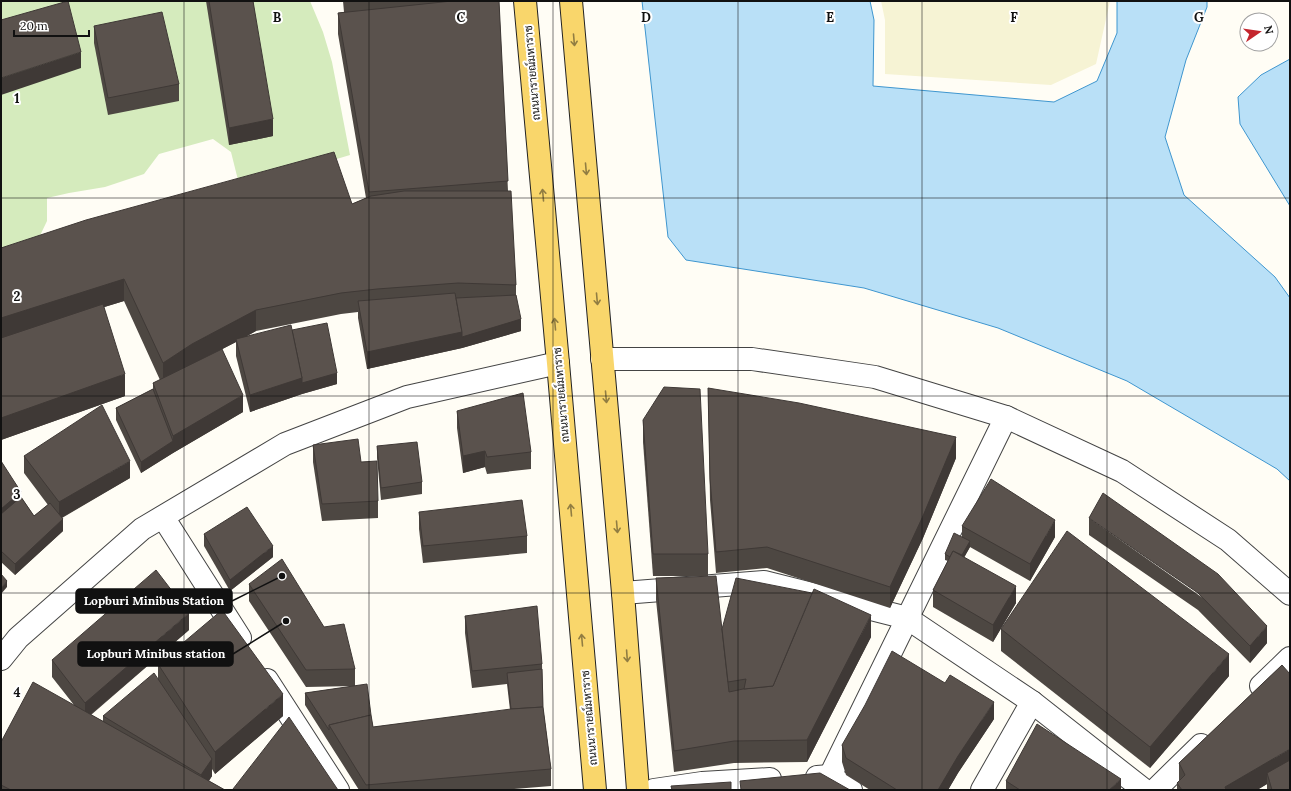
<svg xmlns="http://www.w3.org/2000/svg" width="1291" height="791" font-family="Lora,Sarabun,serif">
  <style>
    .farmland { fill: #f6f3d4 }
    .green { fill: #d5ebbd }
    .water { fill: #b9e0f7; stroke: #3f96cf }
    .lines { fill: none; stroke-linecap: round; stroke-linejoin: round }
    .street-casing { stroke: #444; stroke-width: 24 }
    .primary-casing { stroke: #222; stroke-width: 24 }
    .street { stroke: #fff; stroke-width: 22 }
    .primary { stroke: #f9d66b; stroke-width: 22 }
    .wall { fill: #4d4742 }
    .shaded-wall { fill: #3f3936 }
    .building { fill: #5a524d; stroke: #3f3936 }
    .oneway { stroke: #917d42 }
    .grid { fill: none; stroke: #111; stroke-width: 1; stroke-opacity: 0.55 }
    .labels { text-anchor: middle; stroke-width: 4; stroke-linejoin: round; paint-order: stroke }
    .street-label { font-size: 11px; fill: #111; stroke: #fff }
    .grid-label { font-size: 13px; text-anchor: middle; font-weight: bold; fill: #111; stroke: #fff; stroke-width: 4; stroke-linejoin: round; paint-order: stroke }
    .leader { fill: none; stroke: #111; stroke-width: 1.5 }
    .callout-dot { fill: #111; stroke: #fff; stroke-width: 1.5 }
    .callout { fill: #111; stroke: #111; stroke-width: 1.5 }
    .callout-label { font-size: 12px; text-anchor: middle; font-weight: bold; fill: #fff }
  </style>
  <rect width="100%" height="100%" fill="#fffdf5"/>
  <!-- farmland -->
  <polygon class="farmland" points="881,1 1110,1 1096,64 1051,85 885,74 885,20"/>
  <!-- green -->
  <polygon class="green" points="1,1 310,1 323,32 332,62 350,155 240,188 231,152 213,139 159,154 144,174 105,187 69,193 47,198 47,221 35,246 1,258"/>
  <!-- water -->
  <g class="water">
    <polygon points="642,1 870,1 874,20 873,86 1054,102 1097,81 1117,33 1117,1 1207,1 1207,7 1186,60 1165,137 1184,195 1275,277 1290,298 1290,481 1277,469 1127,381 998,328 864,288 686,260 668,237"/>
    <polygon points="1290,59 1290,206 1240,124 1238,97 1261,75"/>
  </g>
  <g class="lines">
    <!-- street casing -->
    <g class="street-casing">
      <g id="street">
        <polyline points="602,359 752,359 875,377 1006,417 1122,471 1228,540 1290,594"/>
        <polyline points="163,517 240,638"/>
        <polyline points="623,593 764,582 907,618 1032,702 1144,790"/>
        <polyline points="1,659 18,638 142,529 285,444 407,397 558,363"/>
        <polyline points="267,680 338,790"/>
        <polyline points="1261,686 1290,658"/>
        <polyline points="830,776 1006,417"/>
        <polyline points="817,777 830,776 851,790"/>
        <polyline points="654,790 702,783 770,779"/>
        <polyline points="982,790 1032,702"/>
        <polyline points="1155,790 1201,745"/>
      </g>
    </g>
    <!-- primary casing -->
    <g class="primary-casing">
      <g id="primary">
        <polyline points="525,1 558,363 595,790"/>
        <polyline points="571,1 623,593 638,790"/>
      </g>
    </g>
    <!-- street -->
    <use href="#street" class="street"/>
    <!-- primary -->
    <use href="#primary" class="primary"/>
  </g>
  <!-- wall -->
  <g class="wall">
    <polygon points="206,1 253,1 273,136 229,145"/>
    <polygon points="343,1 499,1 508,191 516,285 516,295 521,331 462,348 367,369 358,318 358,312 341,314 256,331 247,336 292,330 337,384 302,394 250,412 236,356 236,342 222,349 243,412 173,453 141,473 116,420 116,408 153,389 153,383 160,380 124,301 104,307 125,396 1,440 1,248 352,204 366,198 338,34 338,13 344,12"/>
    <polygon points="94,26 179,84 179,101 108,115 94,43"/>
    <polygon points="708,388 956,458 923,538 890,608 767,568 716,573 710,500"/>
    <polygon points="457,411 531,452 531,469 487,474 485,467 463,473 457,428"/>
    <polygon points="643,420 708,554 708,576 653,576 643,442"/>
    <polygon points="313,445 361,462 378,501 378,518 322,521 313,462"/>
    <polygon points="377,446 422,482 422,494 381,500 377,458"/>
    <polygon points="24,456 130,478 62,518 63,531 15,575 1,562 1,461 21,497 34,516 48,505 24,473"/>
    <polygon points="419,512 527,536 527,553 423,563 419,529"/>
    <polygon points="1089,518 1267,643 1250,663 1198,610 1089,535"/>
    <polygon points="962,526 1055,537 1030,581 970,547 964,557 1016,603 993,642 933,607 933,590 948,561 945,560 945,554 962,537"/>
    <polygon points="204,534 273,557 230,591 204,546"/>
    <polygon points="656,578 722,629 871,637 807,762 734,763 674,772 656,600"/>
    <polygon points="249,584 324,627 355,669 355,686 371,715 373,727 510,710 507,684 472,688 465,633 465,616 542,664 543,707 551,769 551,786 501,790 359,790 305,705 305,693 354,686 306,687 249,601"/>
    <polygon points="1001,629 1229,676 1150,768 1001,651"/>
    <polygon points="189,630 91,715 103,721 103,716 158,680 158,664 283,716 215,774 212,769 212,776 209,781 225,790 1,790 1,742 74,705 52,677 52,660"/>
    <polygon points="1282,665 1272,790 1267,790 1267,784 1257,790 1177,790 1177,783 1179,781 1179,763"/>
    <polygon points="994,719 958,773 948,790 870,790 846,775 842,762 842,745"/>
    <polygon points="1006,781 1121,790 1006,790"/>
  </g>
  <!-- shaded-wall -->
  <g class="shaded-wall">
    <polygon points="81,52 81,68 1,95 1,78"/>
    <polygon points="273,119 273,136 229,145 229,128"/>
    <polygon points="124,279 124,301 1,339 1,318"/>
    <polygon points="256,310 256,331 236,342 236,339 236,342 192,365 163,385 163,363 192,344"/>
    <polygon points="521,319 521,331 462,348 367,369 367,352"/>
    <polygon points="337,373 337,384 302,394 250,412 250,395 302,378"/>
    <polygon points="125,374 125,396 1,440 1,418"/>
    <polygon points="243,395 243,412 173,453 141,473 141,462 173,441 173,436"/>
    <polygon points="956,437 956,458 923,538 890,608 890,587"/>
    <polygon points="485,451 485,467 463,473 463,456"/>
    <polygon points="130,461 130,478 59,519 59,502"/>
    <polygon points="21,492 21,509 1,526 1,509"/>
    <polygon points="63,519 63,531 15,575 15,564"/>
    <polygon points="1055,520 1055,537 1030,581 1030,564"/>
    <polygon points="970,541 970,547 959,567 959,561"/>
    <polygon points="273,546 273,557 230,591 230,580"/>
    <polygon points="7,581 7,587 1,594 1,588"/>
    <polygon points="1016,586 1016,603 993,642 993,625"/>
    <polygon points="189,613 189,630 85,719 85,703"/>
    <polygon points="871,615 871,637 807,762 807,740"/>
    <polygon points="1267,626 1267,643 1250,663 1250,646"/>
    <polygon points="1229,654 1229,676 1150,768 1150,747"/>
    <polygon points="283,694 283,716 215,774 215,752"/>
    <polygon points="994,702 994,719 958,773 948,790 938,790 958,756"/>
    <polygon points="1290,749 1290,771 1267,773 1267,784 1257,790 1225,790 1225,787"/>
    <polygon points="212,759 212,776 202,790 201,790 201,775"/>
    <polygon points="1121,779 1121,790 1109,790"/>
  </g>
  <!-- building -->
  <g class="building">
    <polygon points="68,1 81,52 1,78 1,20"/>
    <polygon points="209,1 253,1 273,119 229,128"/>
    <polygon points="452,1 499,1 508,181 369,192 338,13"/>
    <polygon points="162,12 179,84 108,98 94,26"/>
    <polygon points="334,152 352,204 371,196 404,191 511,191 516,285 458,283 377,289 341,293 256,310 192,344 163,363 124,279 1,318 1,248 86,220"/>
    <polygon points="455,293 462,332 367,352 358,301"/>
    <polygon points="516,295 521,319 462,337 462,332 456,298"/>
    <polygon points="103,304 125,374 1,418 1,338"/>
    <polygon points="327,323 337,373 302,383 302,378 292,330"/>
    <polygon points="291,325 302,378 250,395 236,339"/>
    <polygon points="222,349 243,395 173,436 153,383"/>
    <polygon points="664,387 700,389 708,554 653,554 643,420"/>
    <polygon points="708,388 799,403 956,437 923,516 890,587 767,547 716,552 710,479"/>
    <polygon points="153,389 173,441 141,462 116,408"/>
    <polygon points="523,393 531,452 487,457 485,451 463,456 457,411"/>
    <polygon points="102,405 130,461 59,502 24,456"/>
    <polygon points="358,439 361,462 377,461 378,501 322,504 313,445"/>
    <polygon points="417,442 422,482 381,488 377,446"/>
    <polygon points="1,461 21,492 1,509"/>
    <polygon points="991,479 1055,520 1030,564 962,526"/>
    <polygon points="1103,493 1218,574 1267,626 1250,646 1198,593 1089,518"/>
    <polygon points="21,497 34,516 50,503 63,519 15,564 1,551 1,514"/>
    <polygon points="522,500 527,536 423,546 419,512"/>
    <polygon points="247,507 273,546 230,580 204,534"/>
    <polygon points="1067,531 1229,654 1150,747 1001,629"/>
    <polygon points="954,533 970,541 962,555 953,551 950,557 945,554"/>
    <polygon points="953,551 1016,586 993,625 933,590"/>
    <polygon points="282,559 324,627 344,624 355,669 306,670 249,584"/>
    <polygon points="156,570 189,613 85,703 52,660"/>
    <polygon points="1,574 7,581 1,588"/>
    <polygon points="716,576 729,692 743,689 773,686 814,589 871,615 807,740 734,741 674,751 656,578"/>
    <polygon points="736,578 812,593 773,686 744,689 746,679 728,682 722,629"/>
    <polygon points="537,606 542,664 472,671 465,616"/>
    <polygon points="222,610 283,694 215,752 158,664"/>
    <polygon points="892,651 945,683 950,675 994,702 958,756 938,790 897,790 846,758 842,745 865,705"/>
    <polygon points="1282,665 1290,674 1290,749 1225,787 1226,790 1182,790 1177,783 1185,775 1179,763"/>
    <polygon points="542,669 543,707 511,709 507,673"/>
    <polygon points="154,673 212,759 201,775 103,716"/>
    <polygon points="33,682 225,790 11,790 1,785 1,742"/>
    <polygon points="367,684 371,715 329,725 329,730 305,693"/>
    <polygon points="543,707 551,769 366,785 329,725 371,715 373,727 511,709"/>
    <polygon points="289,717 338,790 234,790 233,789"/>
    <polygon points="1037,724 1121,779 1109,790 1020,790 1006,781"/>
    <polygon points="1290,760 1290,790 1272,790 1267,773"/>
    <polygon points="820,773 850,790 741,790 740,781"/>
    <polygon points="731,782 731,790 672,790 671,786"/>
  </g>
  <!-- one-way arrows -->
  <defs><path id="oneway-shaft" d="M-6 0H5M1.5-3L5.5 0L1.5 3" fill="none" stroke-width="1.6" stroke-linecap="round" stroke-linejoin="round"/></defs>
  <g class="oneway">
    <use href="#oneway-shaft" transform="translate(574 40) rotate(85)"/>
    <use href="#oneway-shaft" transform="translate(586 169) rotate(85)"/>
    <use href="#oneway-shaft" transform="translate(543 195) rotate(-95)"/>
    <use href="#oneway-shaft" transform="translate(597 299) rotate(85)"/>
    <use href="#oneway-shaft" transform="translate(555 324) rotate(-95)"/>
    <use href="#oneway-shaft" transform="translate(606 397) rotate(85)"/>
    <use href="#oneway-shaft" transform="translate(571 510) rotate(-95)"/>
    <use href="#oneway-shaft" transform="translate(617 527) rotate(85)"/>
    <use href="#oneway-shaft" transform="translate(582 640) rotate(-95)"/>
    <use href="#oneway-shaft" transform="translate(627 656) rotate(86)"/>
  </g>
  <!-- grid -->
  <path class="grid" d="M184 1V790M369 1V790M553 1V790M738 1V790M922 1V790M1107 1V790M1 198H1290M1 396H1290M1 593H1290"/>
  <g class="labels">
    <!-- street labels -->
    <g class="street-label">
      <text transform="translate(532 73) rotate(-95)" y="4">ถนนนารายณ์มหาราช</text>
      <text transform="translate(561 395) rotate(-95)" y="4">ถนนนารายณ์มหาราช</text>
      <text transform="translate(589 718) rotate(-95)" y="4">ถนนนารายณ์มหาราช</text>
    </g>
  </g>
  <g class="grid-label">
    <text x="277" y="22">B</text>
    <text x="461" y="22">C</text>
    <text x="646" y="22">D</text>
    <text x="830" y="22">E</text>
    <text x="1014" y="22">F</text>
    <text x="1199" y="22">G</text>
    <text x="17" y="103">1</text>
    <text x="17" y="301">2</text>
    <text x="17" y="499">3</text>
    <text x="17" y="697">4</text>
  </g>
  <!-- callouts -->
  <path class="leader" d="M282 576L232 601M286 621L233 654"/>
  <g class="callout-dot">
    <circle cx="282" cy="576" r="4"/>
    <circle cx="286" cy="621" r="4"/>
  </g>
  <g class="callout">
    <rect x="76" y="589" width="156" height="24" rx="4"/>
    <rect x="78" y="642" width="155" height="24" rx="4"/>
  </g>
  <g class="callout-label">
    <text x="154" y="605">Lopburi Minibus Station</text>
    <text x="156" y="658">Lopburi Minibus station</text>
  </g>
  <!-- border -->
  <rect width="1291" height="791" fill="none" stroke="#111111" stroke-width="4"/>
  <!-- north arrow -->
  <g transform="translate(1259 32) rotate(77)"><circle r="19" fill="#ffffff" stroke="#a0a0a0"/>
  <path d="M0-3L7 15L0 10L-7 15Z" fill="#c4262e"/>
  <text y="-6" font-size="11" font-weight="bold" text-anchor="middle" fill="#111111">N</text>
  </g>
  <!-- scale -->
  <path d="M14 30v6h75v-6" fill="none" stroke="#111111" stroke-width="2"/>
  <text x="20" y="30" font-size="12" fill="#111111" stroke="#ffffff" stroke-width="3" paint-order="stroke">20 m</text>
</svg>
